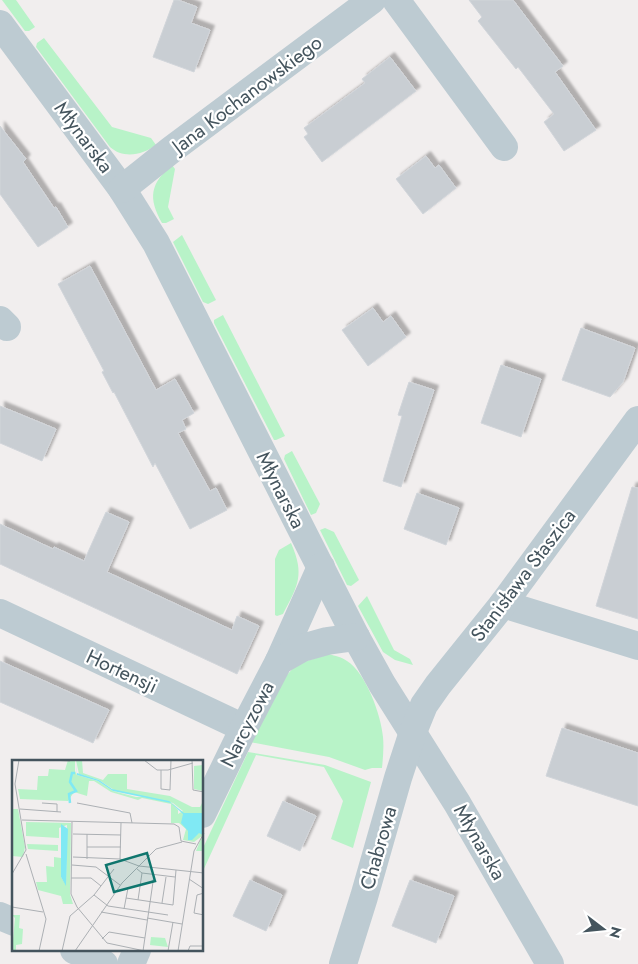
<svg xmlns="http://www.w3.org/2000/svg" width="638" height="964" font-family="Jost,sans-serif">
  <style>
    .green { fill: #b8f3c8 }
    .building { fill: #c9ced3; stroke: #d1d5da; filter: url(#shadow) }
    .lines { fill: none; stroke-linecap: round; stroke-linejoin: round }
    .minor { stroke: #bdcbd2; stroke-width: 28 }
    .labels { text-anchor: middle; stroke-width: 4.5; stroke-linejoin: round; paint-order: stroke }
    .street-label { font-size: 20px; fill: #44545d; stroke: #fff }
    .inset-river { fill: none; stroke: #80e9f4; stroke-width: 2.5 }
    .inset-road { fill: none; stroke: #acb0b4; stroke-width: 1 }
    .view { fill: #0f766e; fill-opacity: 0.15; stroke: #0f766e; stroke-width: 2.5 }
    .inset-edge { fill: none; stroke: #44545d; stroke-width: 2.5 }
  </style>
  <defs>
    <filter id="shadow"><feDropShadow dx="4.5" dy="-4.5" stdDeviation="1" flood-color="#0004"/></filter>
  </defs>
  <rect width="100%" height="100%" fill="#f1eeee"/>
  <!-- green -->
  <g class="green">
    <polygon points="2,0 16,0 35,27 29,31 25,31"/>
    <path d="M44 38 112 127 151 138 156 145C143 155 123 159 110 147L36 47 37 43Z"/>
    <path d="M172 165 175 169 168 207 174 219 166 223H162C148 198 150 184 172 165Z"/>
    <polygon points="182,235 216,300 208,304 203,302 173,242"/>
    <polygon points="223,315 285,436 276,440 274,440 214,323 214,320"/>
    <polygon points="292,451 320,504 316,513 311,515 284,459 285,455"/>
    <polygon points="325,528 334,532 359,580 351,586 347,585 320,530"/>
    <path d="M291 543C305 575 298 585 283 614L277 616 275 615V559L279 550Z"/>
    <polygon points="367,596 394,650 410,659 413,665 395,660 383,652 358,606"/>
    <path d="M329 654C335 656 342 657 347 661 366 673 381 715 383 737 384 747 383 758 382 768H372L365 770 329 757 250 742 285 677 297 664Z"/>
    <polygon points="248,752 325,765 371,782 353,848 331,839 343,801 324,767 256,755 203,871 203,848"/>
  </g>
  <!-- building -->
  <g class="building">
    <polygon points="174,0 178,0 197,7 191,23 210,30 194,72 153,57"/>
    <polygon points="469,0 513,0 563,66 555,72 596,130 564,151 544,122 554,114 518,67 516,69 478,21 482,17"/>
    <polygon points="390,57 416,91 322,162 304,137 308,134 304,128 365,83 362,79"/>
    <polygon points="0,126 26,159 23,162 54,208 56,207 68,227 38,247 0,194"/>
    <polygon points="426,156 435,168 439,165 456,188 423,214 396,179"/>
    <polygon points="90,266 156,390 175,379 194,413 182,420 186,429 178,433 210,491 216,488 227,510 190,529 155,463 153,467 114,392 113,393 102,372 104,371 58,284"/>
    <polygon points="373,308 383,322 391,316 406,337 368,366 342,330"/>
    <polygon points="581,328 635,348 623,382 610,397 562,380"/>
    <polygon points="501,365 541,379 521,437 481,423"/>
    <polygon points="409,382 434,390 401,487 383,481 402,416 398,415"/>
    <polygon points="0,406 56,429 42,461 0,443"/>
    <polygon points="632,487 638,488 638,619 596,606"/>
    <polygon points="417,493 459,508 446,545 404,529"/>
    <polygon points="106,512 129,522 107,572 232,630 237,616 259,626 237,674 0,564 0,524 53,549 54,547 84,561"/>
    <polygon points="0,661 109,710 93,743 0,702"/>
    <polygon points="562,728 638,753 638,806 546,776"/>
    <polygon points="283,801 316,816 300,851 267,836"/>
    <polygon points="250,880 282,895 266,931 233,916"/>
    <polygon points="410,880 454,896 436,943 392,926"/>
  </g>
  <g class="lines">
    <!-- minor -->
    <g class="minor">
      <polyline points="396,0 504,147"/>
      <polyline points="0,24 122,189 156,243 356,637 382,684 457,803 550,964"/>
      <polyline points="122,189 171,150 372,0"/>
      <polyline points="0,320 7,327"/>
      <polyline points="503,604 638,646"/>
      <polyline points="0,613 244,728"/>
      <polyline points="279,661 321,567"/>
      <polyline points="202,814 244,728 279,661 302,648 327,641 356,637"/>
      <polyline points="0,916 14,922"/>
      <polyline points="74,950 104,964"/>
      <polyline points="131,964 137,950"/>
      <polyline points="343,964 364,897 398,778 413,732 424,705 438,685 503,604 638,420"/>
    </g>
  </g>
  <g class="labels">
    <!-- street labels -->
    <g class="street-label">
      <text transform="translate(247 94) rotate(-37)" y="7">Jana Kochanowskiego</text>
      <text transform="translate(84 137) rotate(53)" y="7">Młynarska</text>
      <text transform="translate(281 490) rotate(63)" y="7">Młynarska</text>
      <text transform="translate(523 575) rotate(-53)" y="7">Stanisława Staszica</text>
      <text transform="translate(122 671) rotate(25)" y="7">Hortensji</text>
      <text transform="translate(247 724) rotate(-63)" y="7">Narcyzowa</text>
      <text transform="translate(480 842) rotate(60)" y="7">Młynarska</text>
      <text transform="translate(378 848) rotate(-74)" y="7">Chabrowa</text>
    </g>
  </g>
  <!-- overview -->
  <g transform="translate(12 760)">
    <rect width="191" height="191" fill="#f1eeee"/>
    <path d="M56 0H63V11L65 15 86 21 101 31 124 37H132L157 42 161 44 166 50V54L171 51 161 43 102 30 87 20 67 14 64 0H70L71 13 91 20 96 14H115V29L158 36 180 47H188L191 41V91H184L190 76 182 82 171 80 174 69 167 63H159V44L130 38 126 40 99 32 82 21H77L75 36 62 32 56 41 8 39 6 29 25 30 26 16H36L37 9 53 10ZM191 5V31L182 29V6ZM0 49H6L13 87 11 97 0 96ZM14 62 59 63 58 134 61 144H51L49 136 26 130 24 122H35L34 106 42 107V97L49 98V117L54 125 55 65 47 68V78L14 76ZM15 84 46 85V91L16 89ZM0 155H8L7 168 11 169 10 184 4 185V191H0L3 158ZM139 177 153 178 156 187 138 185Z" fill="#b8f3c8"/>
    <path d="M64 0 65 13 87 20 100 29 157 41 172 53H191V75L187 73 180 80H176V71L169 63 171 54 159 43 101 31 86 21 65 15ZM49 64 56 69 54 126 49 117Z" fill="#80e9f4"/>
    <path class="inset-river" d="M58 43 57 34 64 31 58 22 60 13H63"/>
    <path class="inset-road" d="M39 0 58 1M132 0 145 10H156L181 3M180 0 181 30 192 32M149 10V29L158 30 159 0M30 43 45 44V52M65 43 118 53 120 63M8 49 49 52M10 60 162 64 167 67 169 81 184 84M60 62 59 134 65 147 95 183 133 191M61 74 109 75M75 87H109M14 94 34 159 27 191M61 97 108 99 127 106 192 113M75 99V74M108 99 109 63M60 105 84 107 108 125M125 109 130 113 163 117M0 114 14 90 3 24 7 0M59 118H79L89 126M177 119 192 129M192 133 185 135 182 153 192 155M82 135 96 146 156 155M114 138 161 145 164 110M126 140 130 113M150 143 154 117M0 147 31 152M112 149 116 128M89 152 135 160M135 158 170 164M90 179 97 172 133 178M50 191 58 156 82 135 102 109M63 191 110 123 144 89 170 82M131 191 142 115M156 191 161 162M166 191 182 91 192 73M176 191 178 186H192"/>
    <path class="view" d="M135 93 143 121 102 132 94 105Z"/>
    <rect width="191" height="191" class="inset-edge"/>
  </g>
  <!-- north arrow -->
  <g transform="translate(603 929) rotate(106)" stroke="#ffffff" stroke-width="4" paint-order="stroke">
  <path d="M0-4L9 19L0 12L-9 19Z" fill="#44545d"/>
  <text y="-8" font-size="14" font-weight="bold" text-anchor="middle" fill="#44545d">N</text>
  </g>
</svg>
